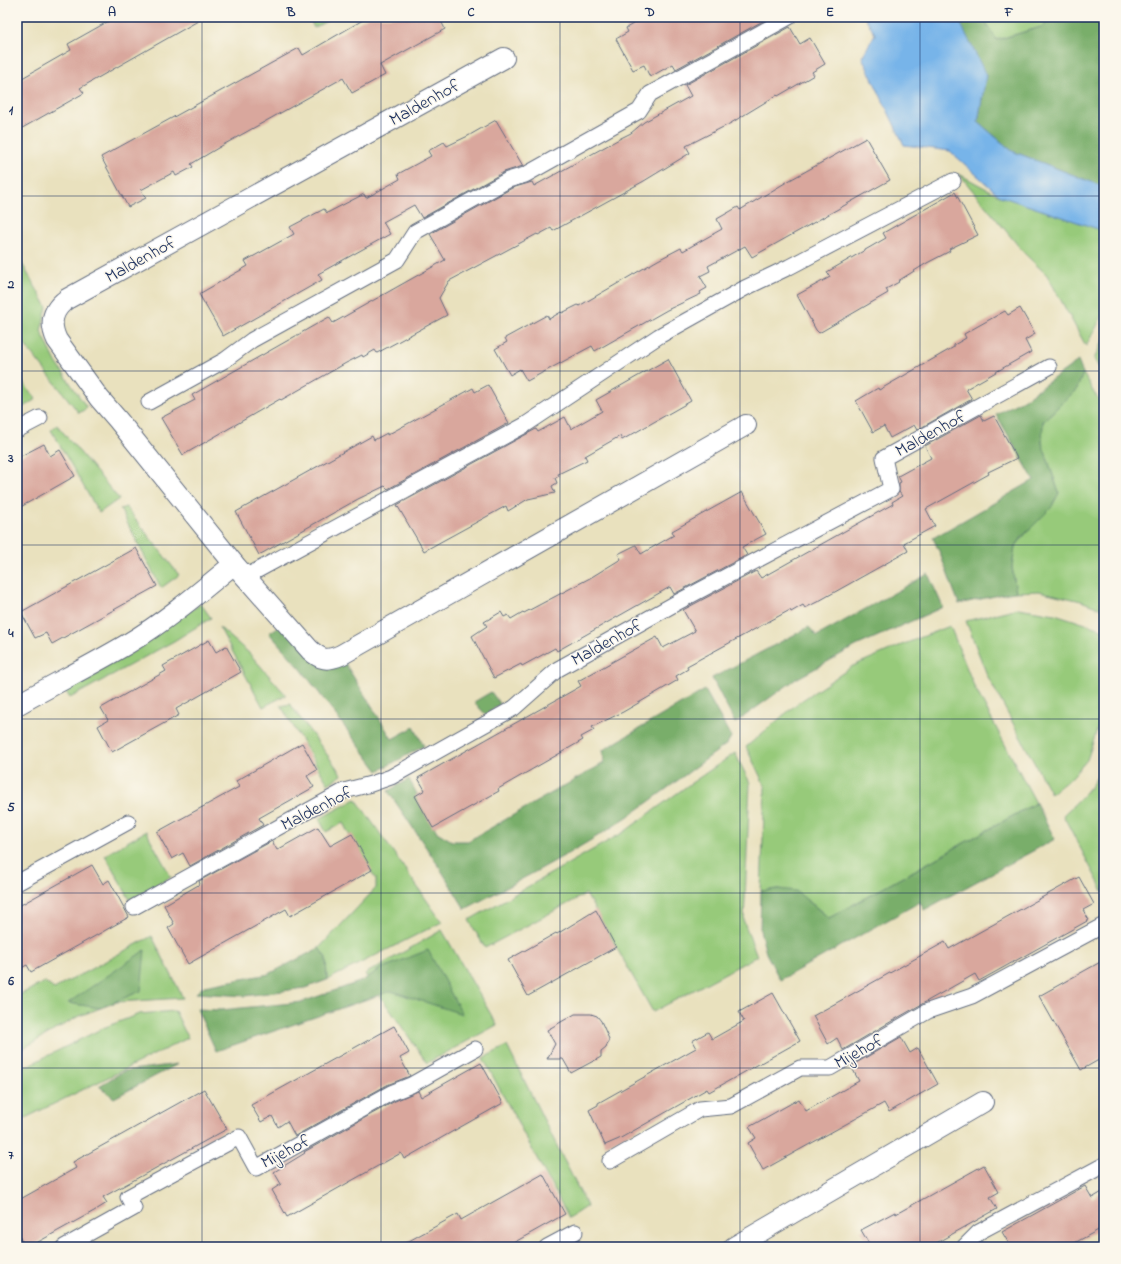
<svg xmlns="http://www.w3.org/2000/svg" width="1121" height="1264" font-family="'Indie Flower',sans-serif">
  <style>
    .green { fill: #97ca7a; stroke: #597c6c }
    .forest { fill: #79ae6a; stroke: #4a6e64 }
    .water { fill: #77b4e9; stroke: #4972a4 }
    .building { fill: #d9a79d }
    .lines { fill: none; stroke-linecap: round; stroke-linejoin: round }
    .pedestrian-casing { stroke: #636d80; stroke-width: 17 }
    .minor-casing { stroke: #636d80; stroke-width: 22 }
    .pedestrian { stroke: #fff; stroke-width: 15 }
    .minor { stroke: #fff; stroke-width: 20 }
    .grid { fill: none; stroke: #1b2f5e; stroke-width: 1; stroke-opacity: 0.55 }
    .labels { text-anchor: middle; stroke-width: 3; stroke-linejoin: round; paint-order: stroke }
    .street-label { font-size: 18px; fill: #1b2f5e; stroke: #fbf7ec }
    .neatline { fill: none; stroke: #1b2f5e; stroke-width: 1.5 }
    .grid-label { font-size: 13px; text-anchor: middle; font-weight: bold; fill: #1b2f5e }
  </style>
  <rect width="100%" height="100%" fill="#fbf7ec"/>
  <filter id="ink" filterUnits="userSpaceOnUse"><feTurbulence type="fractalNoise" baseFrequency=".025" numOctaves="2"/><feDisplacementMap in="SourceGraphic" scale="8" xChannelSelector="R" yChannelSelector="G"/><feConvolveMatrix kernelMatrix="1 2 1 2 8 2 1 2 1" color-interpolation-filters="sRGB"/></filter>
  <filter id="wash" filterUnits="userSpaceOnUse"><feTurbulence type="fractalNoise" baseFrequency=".012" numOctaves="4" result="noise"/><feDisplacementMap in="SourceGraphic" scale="16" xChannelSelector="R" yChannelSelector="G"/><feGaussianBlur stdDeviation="0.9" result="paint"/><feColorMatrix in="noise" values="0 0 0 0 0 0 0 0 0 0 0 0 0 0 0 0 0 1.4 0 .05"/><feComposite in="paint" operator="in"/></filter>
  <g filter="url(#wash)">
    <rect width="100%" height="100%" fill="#e9e1be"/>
    <!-- green -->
    <g class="green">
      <polygon points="309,17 334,17 314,28"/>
      <polygon points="982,17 1053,17 1041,27 996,40"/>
      <polygon points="959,174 1000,196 1104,231 1104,313 1086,346 1047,275 1025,254"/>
      <polygon points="17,255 47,307 41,331 56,362 87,408 79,413 17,335"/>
      <polygon points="1104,339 1104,376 1094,359"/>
      <polygon points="1083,373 1094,393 1104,405 1104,610 1081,601 1039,591 1016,592 1012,567 1015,547 1059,493 1042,443 1043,421 1077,389"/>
      <polygon points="17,375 36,399 17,411"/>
      <polygon points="57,425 119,499 99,513 51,430"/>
      <polygon points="126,507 179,575 161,588 120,509"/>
      <polygon points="201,604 211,618 174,641 70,698 64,689"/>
      <polygon points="1018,608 1055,614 1104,630 1104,709 1087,760 1072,777 1051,794 987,675 966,621"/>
      <polygon points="950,626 974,686 1036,803 829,918 811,903 779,889 761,891 765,786 746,747 798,703 853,666 899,646"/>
      <polygon points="219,627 249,653 286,695 263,707"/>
      <polygon points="290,704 342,775 328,784 281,706"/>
      <polygon points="735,753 750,783 744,922 757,956 653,1012 586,894 485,948 469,920 624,832 687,786"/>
      <path d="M1104 761V893L1063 815C1081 798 1096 785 1104 761Z"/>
      <polygon points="356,799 442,922 327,980 326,958 319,948 376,888 376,879 359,853 343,823 326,832 319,819"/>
      <polygon points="146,831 171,877 130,900 105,855"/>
      <polygon points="442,930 497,1025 427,1063 365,974"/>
      <polygon points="152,936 183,998 117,1002 79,1016 17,1052 17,996 45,982 54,989"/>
      <polygon points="175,1011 188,1038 17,1122 17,1071 103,1028 139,1014"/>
      <polygon points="507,1046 587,1206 569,1218 483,1058"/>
    </g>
    <!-- forest -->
    <g class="forest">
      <polygon points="916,17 982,17 997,40 1041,27 1053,17 1104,17 1104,187 1012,151 978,122 986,75 917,20"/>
      <polygon points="1078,361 1083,373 1077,389 1043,421 1042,443 1059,493 1051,508 1023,536 1015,547 1012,567 1016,592 1008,593 959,604 939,551 933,538 1034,480 996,414 1023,400"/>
      <polygon points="928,574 943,607 856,646 796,679 735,723 712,678 809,627 817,636"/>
      <polygon points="281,625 343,660 392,739 414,727 424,746 378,771 301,669 269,633"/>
      <path d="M705 690 731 737 727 744C685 774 645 807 601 834 557 861 511 885 465 909L438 865 388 791 409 779 437 832 452 841H468L604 763 603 750Z"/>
      <polygon points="491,692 500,704 486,715 474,702"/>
      <polygon points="1036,803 1055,839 924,910 920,902 780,980 766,953 760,930 761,891 779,889 796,891 829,918"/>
      <polygon points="319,948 326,958 327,980 305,988 245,996 196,993 204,986 269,974"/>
      <polygon points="145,950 141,991 100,1008 68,1003"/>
      <polygon points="428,950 462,1014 391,991 216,1051 197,1009 221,1010 302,1002 362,981 380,969"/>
      <polygon points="178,1064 114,1098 99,1086 124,1071"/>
    </g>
    <!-- water -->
    <polygon class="water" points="865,17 916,17 918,20 958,18 986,75 978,122 1012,151 1104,187 1104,231 1000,196 950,151 904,145 862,57 875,34"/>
    <g id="blocks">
      <!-- building -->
      <g class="building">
        <polygon points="116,17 205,17 80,88 84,93 17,131 17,81 71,50 68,44"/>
        <polygon points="368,17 439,17 445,29 380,65 385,75 352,93 343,78 223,145 191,164 193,167 176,176 174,172 141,190 146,198 128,207 101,157 299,48 303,55"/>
        <polygon points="645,17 770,17 676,69 673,64 650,77 644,65 633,70 616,39 628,32 626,28"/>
        <polygon points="790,27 800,44 810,38 825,64 812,72 814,75 778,96 777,95 731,123 686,146 690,153 644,181 553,231 551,228 538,235 537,234 449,281 439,298 447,315 377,353 375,350 363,357 362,355 346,363 290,395 281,400 280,399 183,455 161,418 195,400 192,395 329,317 333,323 445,260 430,234 512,188 532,182 534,186 621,138 631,133 644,122 691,96 685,85"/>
        <polygon points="496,120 523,166 504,172 422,218 414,205 383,222 390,234 318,274 322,280 223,336 199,294 248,266 245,261 294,234 290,227 324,209 327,213 364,194 366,198 400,179 398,174 431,156 428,151 444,142 447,146 468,136"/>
        <polygon points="866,138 890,180 752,257 745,246 708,266 710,271 700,276 707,288 700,292 701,294 667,310 595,351 592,346 527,381 520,369 510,375 495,349 507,342 505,338 547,315 549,319 561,312 562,313 578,305 579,306 658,260 681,248 683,251 722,229 717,219 738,207 740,210 790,180"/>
        <polygon points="955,192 978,235 949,249 950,251 927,263 898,281 899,282 886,289 888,293 819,333 816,330 797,295 830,277 827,272 886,238 883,233"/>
        <polygon points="1020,308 1035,334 1025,340 1031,352 966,389 972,399 917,430 914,425 890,438 884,426 873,432 856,401 878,388 879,390 954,347 954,345 966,338 964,334 978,326 1005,311 1008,315"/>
        <polygon points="668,359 691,401 622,440 620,436 585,456 587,460 558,474 559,476 555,478 557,483 552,486 555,493 528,499 508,511 506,506 424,551 397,505 536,429 538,432 565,417 571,429 602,411 596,400"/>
        <polygon points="488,385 509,423 388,489 385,486 358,499 259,555 236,512 372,436 374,440 387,433 387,435 473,388 475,392"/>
        <polygon points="981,415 984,421 994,416 1017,458 988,472 989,474 926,509 935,526 904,543 908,551 817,602 805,608 803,605 791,612 790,610 687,666 688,669 676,676 678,680 623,712 592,727 594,730 581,737 583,740 498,789 499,791 433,828 415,796 425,790 418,778 581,686 578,681 657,637 663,648 695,631 683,610 756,571 761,578 893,504 892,502 902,496 899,492 899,483 901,482 898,476 931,458 925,446"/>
        <polygon points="44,444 50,456 60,450 75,476 17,509 17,458"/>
        <polygon points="742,492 766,534 742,547 747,555 674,594 670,587 557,651 555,648 522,666 521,664 494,678 472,636 487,626 484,622 501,612 504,617 508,615 511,619 523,612 524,613 590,578 621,559 618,554 636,545 641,554 674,535 672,531"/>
        <polygon points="136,548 157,586 52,644 46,633 35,638 21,612"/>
        <polygon points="209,640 216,652 226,646 241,672 176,709 179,715 112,752 98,726 108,720 101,708 166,671 163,666"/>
        <polygon points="302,743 317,770 307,776 314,787 259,818 263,825 190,866 183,853 172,859 157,832 239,787 236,781"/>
        <polygon points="318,827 330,846 352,834 372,870 290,916 286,909 188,964 168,928 174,924 164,905 200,884 199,881 272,841 277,850"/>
        <polygon points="92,865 103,884 109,880 129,917 31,972 27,965 17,970 17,907"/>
        <polygon points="1079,877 1094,904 1083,910 1089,920 979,981 975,974 892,1021 843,1050 837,1038 828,1044 813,1016 945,942 949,949"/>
        <polygon points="596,910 616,947 528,996 508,960 556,933 557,934"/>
        <polygon points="1104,960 1104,1057 1081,1070 1039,996"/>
        <polygon points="773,993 800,1041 709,1092 707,1089 619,1139 605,1145 589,1110 598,1105 598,1103 696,1048 692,1041 708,1032 712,1039 744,1021 739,1012"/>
        <polygon points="575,1014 591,1014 597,1016 601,1021 609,1039 606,1048 601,1052 601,1057 571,1073 563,1059 547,1059 555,1044 547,1030"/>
        <polygon points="394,1026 409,1053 400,1058 410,1076 387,1085 295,1136 287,1121 278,1127 272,1116 261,1122 251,1105"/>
        <polygon points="901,1037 910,1053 918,1048 938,1084 889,1112 884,1103 763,1170 748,1143 756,1138 749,1127 799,1099 806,1111 859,1081 851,1066"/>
        <polygon points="481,1063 503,1103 404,1159 401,1153 287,1217 272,1190 281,1184 274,1172 305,1153 304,1152 395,1101 418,1091 421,1097"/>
        <polygon points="204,1089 227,1129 103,1197 107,1203 94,1211 29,1247 25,1247 17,1232 17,1201 76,1168 73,1162"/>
        <polygon points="984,1165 999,1192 990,1197 997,1209 929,1247 871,1247 861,1230 895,1212 896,1214"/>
        <polygon points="543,1174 565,1214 506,1247 398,1247 458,1214 461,1220"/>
        <polygon points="1085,1186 1092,1198 1104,1191 1104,1227 1067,1247 1011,1247 1002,1232"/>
      </g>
    </g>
  </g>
  <g filter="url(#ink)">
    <use href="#blocks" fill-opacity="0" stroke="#636d80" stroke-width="1"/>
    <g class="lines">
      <!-- pedestrian casing -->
      <g class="pedestrian-casing">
        <g id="pedestrian">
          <polyline points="149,402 225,360 252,340 397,260 415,232 508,180 525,175 639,111 650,94 789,17"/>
          <polyline points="17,430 40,418"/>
          <polyline points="245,577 525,425 659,336 745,288 789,267 953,181"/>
          <polyline points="17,883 128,822"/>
          <polyline points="134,907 344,791 371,784 391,777 514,708 558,669 678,602 891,489 884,458 1049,367"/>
          <polyline points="610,1161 700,1109 731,1106 800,1068 830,1068 928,1011 972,996 1104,925"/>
          <polyline points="64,1247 134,1208 128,1197 239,1137 256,1168 391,1093 411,1085 475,1049"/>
          <polyline points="547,1247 575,1232"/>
          <polyline points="964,1247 979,1232 1104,1165"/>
        </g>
      </g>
      <!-- minor casing -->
      <g class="minor-casing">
        <g id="minor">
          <path d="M504 58 67 299C52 310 49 323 57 340L99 398 118 420 234 564 310 650C321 660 327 661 341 655L746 425"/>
          <path d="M17 705C54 684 92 665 129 643 166 621 200 592 234 564"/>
          <polyline points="734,1247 983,1102"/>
        </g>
      </g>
      <!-- pedestrian -->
      <use href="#pedestrian" class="pedestrian"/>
      <!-- minor -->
      <use href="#minor" class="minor"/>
    </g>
  </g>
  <!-- grid -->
  <path class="grid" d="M202 17V1247M381 17V1247M560 17V1247M740 17V1247M920 17V1247M17 196H1104M17 371H1104M17 545H1104M17 719H1104M17 893H1104M17 1068H1104"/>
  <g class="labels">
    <!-- street labels -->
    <g class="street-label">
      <text transform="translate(424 102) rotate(-29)" y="6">Maldenhof</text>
      <text transform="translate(140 259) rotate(-29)" y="6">Maldenhof</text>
      <text transform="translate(930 433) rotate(-29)" y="6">Maldenhof</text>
      <text transform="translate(606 642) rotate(-29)" y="6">Maldenhof</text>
      <text transform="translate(316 808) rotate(-27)" y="6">Maldenhof</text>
      <text transform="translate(858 1051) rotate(-29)" y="6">Mijehof</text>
      <text transform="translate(285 1151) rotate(-28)" y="6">Mijehof</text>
    </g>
  </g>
  <!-- margin -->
  <rect width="1121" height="1264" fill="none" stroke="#fbf7ec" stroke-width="44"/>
  <rect x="22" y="22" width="1077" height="1220" class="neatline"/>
  <g class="grid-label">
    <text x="112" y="16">A</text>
    <text x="291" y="16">B</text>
    <text x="471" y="16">C</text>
    <text x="650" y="16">D</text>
    <text x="830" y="16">E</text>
    <text x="1009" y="16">F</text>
    <text x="11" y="114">1</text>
    <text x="11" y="288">2</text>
    <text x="11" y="462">3</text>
    <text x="11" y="637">4</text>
    <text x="11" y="811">5</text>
    <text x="11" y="985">6</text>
    <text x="11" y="1159">7</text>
  </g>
</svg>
